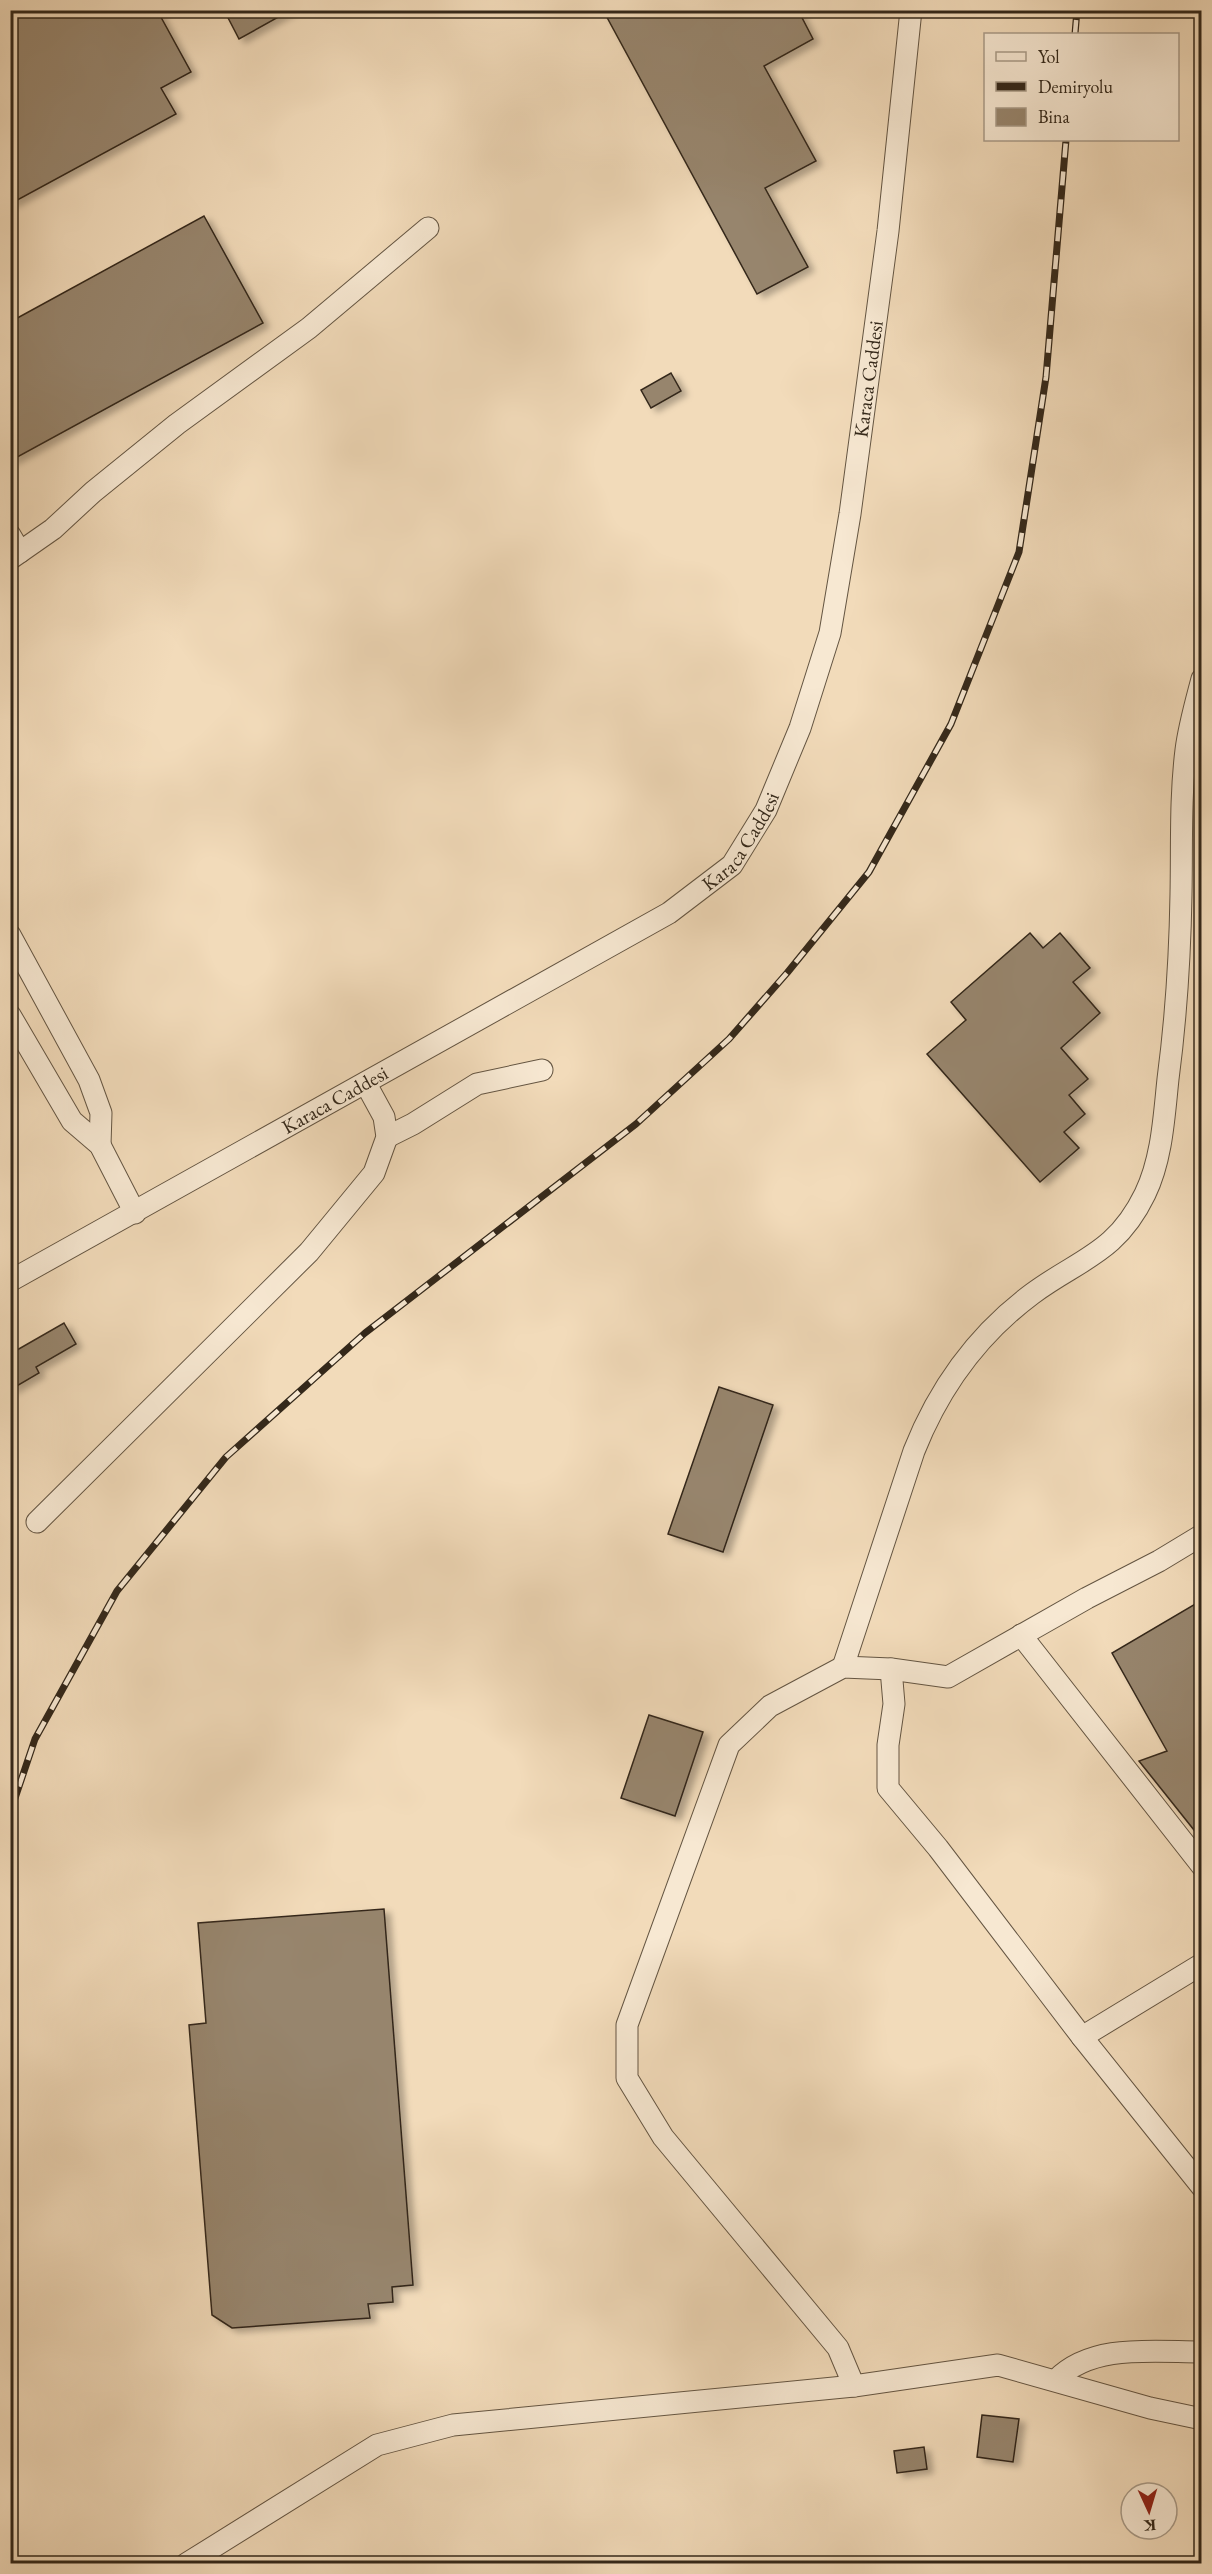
<svg xmlns="http://www.w3.org/2000/svg" width="1212" height="2574" font-family="'EB Garamond',serif">
  <style>
    .building { fill: #97856d; stroke: #34281a; stroke-width: 1.5; filter: url(#shadow) }
    .lines { fill: none; stroke-linecap: round; stroke-linejoin: round }
    .minor-casing { stroke: #645542; stroke-width: 23 }
    .minor { stroke: #f7e8d2; stroke-width: 21 }
    .rail-casing { stroke: #34281a; stroke-width: 7 }
    .rail { stroke: #f7e8d2; stroke-width: 4.5; stroke-dasharray: 14; stroke-linecap: butt }
    .labels { text-anchor: middle; stroke-width: 6; stroke-linejoin: round; paint-order: stroke }
    .street-label { font-size: 20px; fill: #34281a; stroke: #f7e8d2 }
  </style>
  <defs>
    <filter id="shadow"><feDropShadow dx="6" dy="4" stdDeviation="3" flood-color="#0004"/></filter>
  </defs>
  <rect width="100%" height="100%" fill="#f2dbba"/>
  <filter id="stains"><feTurbulence type="fractalNoise" baseFrequency=".00333" numOctaves="4"/><feColorMatrix values="0 0 0 0 .2 0 0 0 0 .09 0 0 0 0 .02 0 0 0 .5 -.17"/></filter>
  <radialGradient id="worn" r=".72"><stop offset=".6" stop-color="#630" stop-opacity="0"/><stop offset="1" stop-color="#630" stop-opacity=".3"/></radialGradient>
  <!-- building -->
  <g class="building">
    <polygon points="10,10 157,10 191,72 161,88 176,114 10,204"/>
    <polygon points="224,10 291,10 239,39"/>
    <polygon points="603,10 798,10 813,39 764,66 816,161 765,188 808,267 757,294"/>
    <polygon points="204,216 263,323 10,461 10,322"/>
    <polygon points="671,373 681,391 651,408 641,390"/>
    <polygon points="1030,933 1043,948 1060,933 1090,968 1073,982 1100,1013 1061,1048 1088,1079 1069,1095 1085,1114 1064,1132 1079,1148 1040,1182 927,1054 966,1020 951,1002"/>
    <polygon points="64,1323 76,1344 36,1367 39,1373 10,1390 10,1354"/>
    <polygon points="719,1387 773,1405 723,1552 668,1534"/>
    <polygon points="1202,1600 1202,1840 1139,1761 1167,1751 1112,1653"/>
    <polygon points="649,1715 703,1732 675,1816 621,1798"/>
    <polygon points="384,1909 413,2285 392,2287 393,2302 368,2304 370,2318 232,2328 212,2315 189,2025 206,2023 198,1923"/>
    <polygon points="982,2415 1019,2419 1013,2462 977,2457"/>
    <polygon points="924,2447 927,2469 897,2473 894,2451"/>
  </g>
  <g class="lines">
    <!-- minor casing -->
    <g class="minor-casing">
      <g id="minor">
        <polyline points="10,535 20,552"/>
        <polyline points="10,559 53,529 93,492 177,424 309,328 428,228"/>
        <polyline points="10,935 89,1080 101,1113 100,1145"/>
        <polyline points="10,1015 72,1121 100,1145 135,1213"/>
        <polyline points="387,1137 413,1124 477,1084 542,1070"/>
        <path id="s1" d="M10 1281 669 913 732 865 766 810 800 728 830 633 850 514 888 231 911 10"/>
        <polyline points="37,1522 309,1252 374,1173 387,1137 384,1117 366,1084"/>
        <polyline points="1021,1635 1202,1866"/>
        <path d="M843 1667 914 1451C939 1388 977 1335 1032 1294 1079 1259 1116 1254 1145 1194 1162 1159 1164 1117 1168 1079 1176 1018 1180 956 1181 894 1182 846 1180 798 1186 750 1189 726 1196 702 1202 679"/>
        <polyline points="891,1669 894,1704 888,1745 888,1788 938,1848 1082,2037 1202,2187"/>
        <polyline points="1082,2037 1202,1964"/>
        <path d="M1056 2380C1092 2343 1154 2352 1202 2352"/>
        <polyline points="854,2386 838,2348 663,2137 627,2078 627,2025 729,1745 770,1706 843,1667 891,1669 948,1677 1087,1598 1159,1561 1202,1535"/>
        <polyline points="186,2564 377,2445 453,2425 854,2386 998,2365 1150,2408 1202,2419"/>
      </g>
    </g>
    <!-- minor -->
    <use href="#minor" class="minor"/>
    <!-- rail casing -->
    <g class="rail-casing">
      <g id="rail">
        <polyline points="1075,34 1077,10"/>
        <polyline points="10,1813 35,1739 117,1591 226,1457 365,1333 636,1124 729,1039 787,973 869,872 951,724 1019,552 1046,377 1066,140"/>
      </g>
    </g>
    <!-- rail -->
    <use href="#rail" class="rail"/>
  </g>
  <g class="labels">
    <!-- street labels -->
    <g class="street-label">
      <text dy="7" stroke="none"><textPath href="#s1" startOffset="1344">Karaca Caddesi</textPath></text>
      <text dy="7" stroke="none"><textPath href="#s1" startOffset="858">Karaca Caddesi</textPath></text>
      <text dy="7" stroke="none"><textPath href="#s1" startOffset="372">Karaca Caddesi</textPath></text>
    </g>
  </g>
  <!-- margin -->
  <rect width="1212" height="2574" fill="none" stroke="#f2dbba" stroke-width="36"/>
  <rect x="12" y="12" width="1188" height="2550" fill="none" stroke="#34281a" stroke-width="3"/>
  <rect x="18" y="18" width="1176" height="2538" fill="none" stroke="#34281a" stroke-width="1.5"/>
  <!-- legend -->
  <rect x="984" y="33" width="195" height="108" fill="#f7e8d2" stroke="#a99b88" stroke-width="1.5"/>
  <rect x="996" y="52" width="30" height="9" fill="#f7e8d2" stroke="#a99b88" stroke-width="1.5"/>
  <text x="1038" y="63" font-size="18" fill="#34281a">Yol</text>
  <rect x="996" y="82" width="30" height="9" fill="#34281a" stroke="#a99b88" stroke-width="1.5"/>
  <text x="1038" y="93" font-size="18" fill="#34281a">Demiryolu</text>
  <rect x="996" y="108" width="30" height="18" fill="#97856d" stroke="#a99b88" stroke-width="1.5"/>
  <text x="1038" y="123" font-size="18" fill="#34281a">Bina</text>
  <!-- north arrow -->
  <g transform="translate(1149 2511) rotate(176)"><circle r="28" fill="#f7e8d2" stroke="#a99b88" stroke-width="1.5"/>
  <path d="M0-4.5L10 22L0 15L-10 22Z" fill="#8f2418"/>
  <text y="-9" font-size="16" font-weight="bold" text-anchor="middle" fill="#34281a">K</text>
  </g>
  <rect width="100%" height="100%" filter="url(#stains)"/>
  <rect width="100%" height="100%" fill="url(#worn)"/>
</svg>
